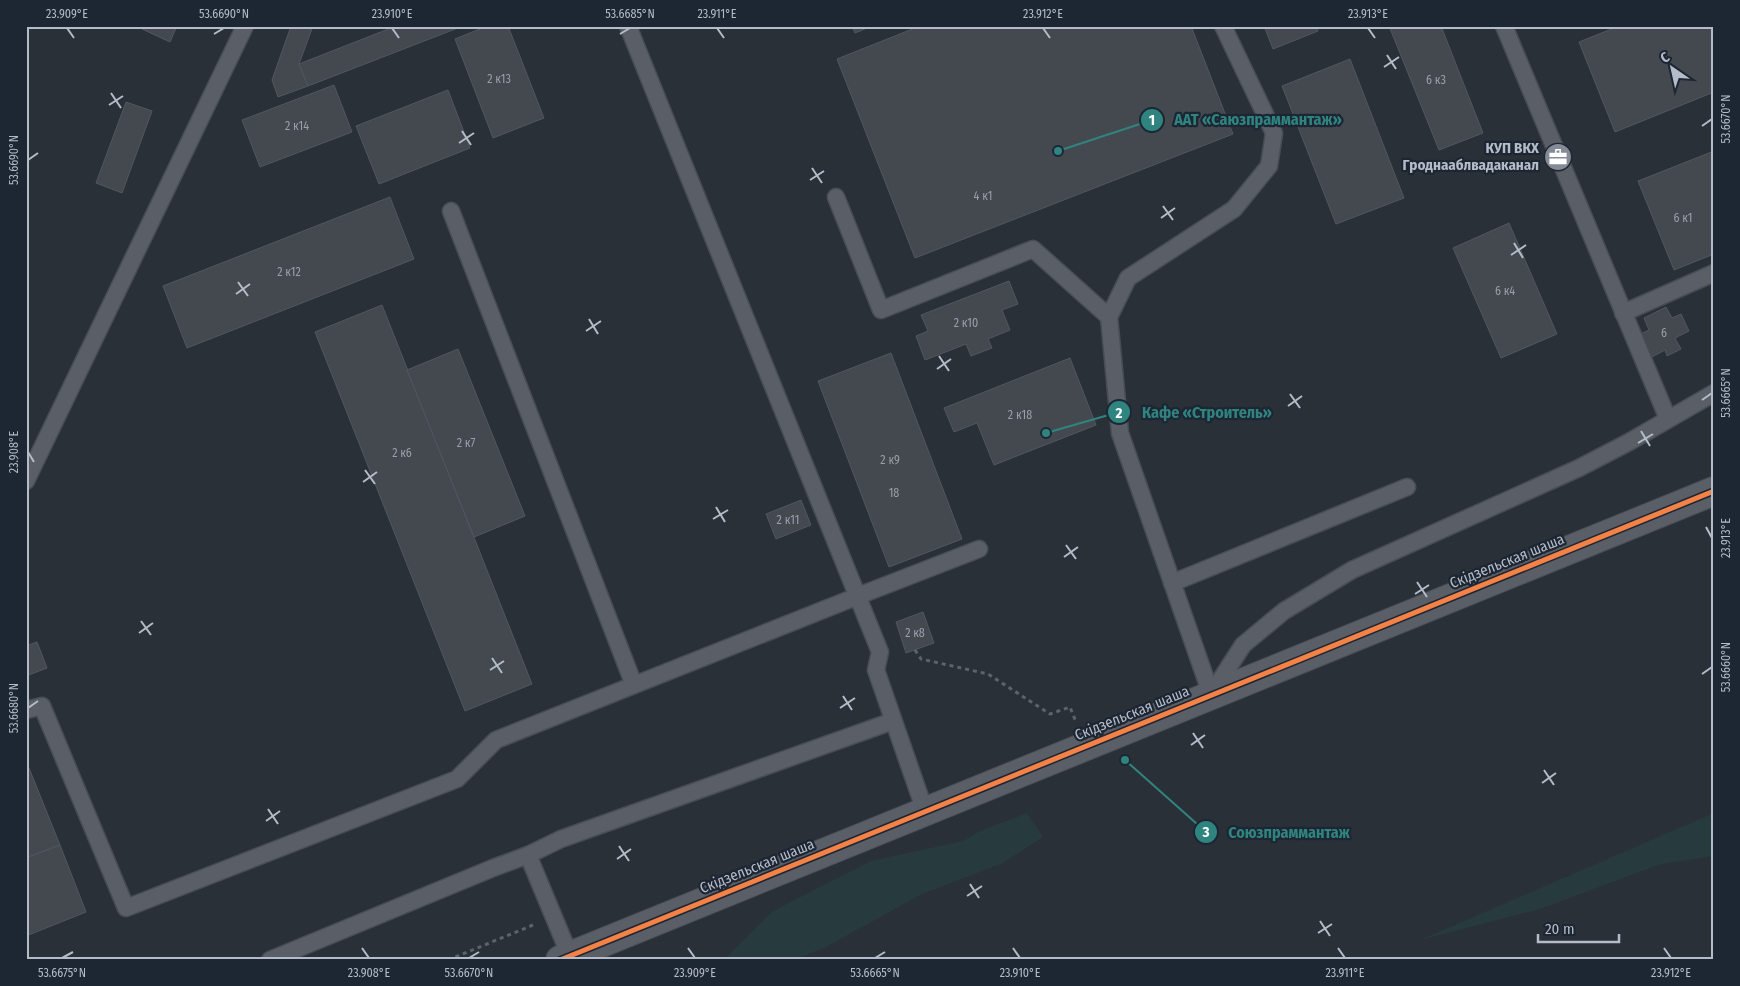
<svg xmlns="http://www.w3.org/2000/svg" width="1740" height="986" font-family="'Fira Sans Condensed',sans-serif">
  <style>
    .green { fill: #273a3e }
    .building { fill: #444950; stroke: #52575f }
    .lines { fill: none; stroke-linecap: round; stroke-linejoin: round }
    .service-casing { stroke: #484c53; stroke-width: 19 }
    .tertiary-casing { stroke: #484c53; stroke-width: 30 }
    .path { stroke: #5d636a; stroke-width: 3; stroke-dasharray: 4 4; stroke-linecap: butt }
    .service { stroke: #5a5e66; stroke-width: 16 }
    .tertiary { stroke: #5a5e66; stroke-width: 28 }
    .cycleway-casing { stroke: #1d2633; stroke-width: 8 }
    .cycleway { stroke: #f48246; stroke-width: 5 }
    .ticks { fill: none; stroke: #b4bcc9; stroke-width: 2 }
    .labels { text-anchor: middle; stroke-width: 4.5; stroke-linejoin: round; paint-order: stroke }
    .number-label { font-size: 12px; fill: #989fab }
    .poi-label { font-size: 15px; font-weight: bold; fill: #b4bcc9; stroke: #1d2633; text-anchor: end }
    .street-label { font-size: 15px; fill: #b4bcc9; stroke: #1d2633 }
    .leader { fill: none; stroke: #308480; stroke-width: 2 }
    .callout-dot { fill: #308480; stroke: #1d2633; stroke-width: 2 }
    .mark-label { font-size: 15px; text-anchor: middle; font-weight: bold; fill: #fff }
    .callout-label { font-size: 16px; text-anchor: middle; font-weight: bold; fill: #308480; stroke: #1d2633; stroke-width: 4.5; stroke-linejoin: round; paint-order: stroke }
    .neatline { fill: none; stroke: #b4bcc9; stroke-width: 2 }
    .ticks-label { font-size: 12px; text-anchor: middle; fill: #b4bcc9 }
  </style>
  <rect width="100%" height="100%" fill="#2a3038"/>
  <!-- green -->
  <g class="green">
    <polygon points="1027,813 1043,837 1003,863 922,894 824,948 793,960 717,960 726,958 773,911 871,861 963,841 978,832"/>
    <polygon points="1714,813 1714,856 1661,864 1540,909 1420,940"/>
  </g>
  <!-- building -->
  <g class="building">
    <polygon points="143,26 177,26 170,42 142,29"/>
    <polygon points="291,26 313,26 299,64 308,86 278,97 272,80"/>
    <polygon points="396,26 463,26 308,86 299,64"/>
    <polygon points="487,26 508,26 544,118 493,138 455,39"/>
    <polygon points="852,26 872,26 855,33"/>
    <polygon points="920,26 1191,26 1233,134 915,258 837,59"/>
    <polygon points="1264,26 1317,26 1318,31 1273,49"/>
    <polygon points="1389,26 1441,26 1483,133 1439,150"/>
    <polygon points="1619,26 1714,26 1714,92 1615,132 1579,42"/>
    <polygon points="1350,59 1404,198 1336,224 1282,86"/>
    <polygon points="334,85 352,132 260,167 242,120"/>
    <polygon points="448,90 470,148 379,184 356,126"/>
    <polygon points="126,102 152,111 122,193 96,183"/>
    <polygon points="1714,151 1714,254 1674,270 1638,181"/>
    <polygon points="390,197 414,259 187,348 163,286"/>
    <polygon points="1509,223 1557,334 1501,358 1453,248"/>
    <polygon points="1009,281 1018,304 1002,310 1010,330 988,339 992,348 971,356 966,344 925,360 916,336 928,331 921,315"/>
    <polygon points="382,305 532,684 465,711 315,332"/>
    <polygon points="1666,307 1672,318 1681,314 1689,331 1675,338 1681,349 1667,356 1665,350 1650,358 1638,335 1649,330 1644,318"/>
    <polygon points="458,349 525,516 474,537 407,370"/>
    <polygon points="891,353 962,539 889,567 818,381"/>
    <polygon points="1070,358 1096,425 994,465 977,423 954,432 944,408"/>
    <polygon points="801,500 811,525 776,539 766,514"/>
    <polygon points="923,612 934,643 906,653 896,622"/>
    <polygon points="37,642 47,668 26,676 26,646"/>
    <polygon points="29,768 60,845 26,858 26,769"/>
    <polygon points="60,845 86,912 26,936 26,858"/>
  </g>
  <g class="lines">
    <!-- service casing -->
    <g class="service-casing">
      <g id="service">
        <polyline points="628,26 880,652 876,670 925,811"/>
        <polyline points="1504,26 1668,419"/>
        <polyline points="836,197 881,310 1033,249 1109,317"/>
        <polyline points="451,211 634,685"/>
        <polyline points="1623,313 1714,273"/>
        <polyline points="26,481 245,26"/>
        <polyline points="1172,583 1407,487"/>
        <polyline points="1212,693 1243,645 1284,611 1352,570 1579,468 1629,442 1714,393"/>
        <polyline points="1211,694 1120,433 1109,317 1128,278 1234,209 1269,166 1274,133 1223,26"/>
        <polyline points="26,710 42,706 126,908 457,779 496,740 858,596 979,549"/>
        <polyline points="528,855 561,839 893,721"/>
        <polyline points="270,960 493,868 528,855 570,956"/>
      </g>
    </g>
    <!-- tertiary casing -->
    <g class="tertiary-casing">
      <polyline id="tertiary" points="560,960 1714,491"/>
    </g>
    <!-- path -->
    <g class="path">
      <polyline points="915,650 921,659 988,674 1050,714 1070,707 1076,722"/>
      <polyline points="448,960 533,925"/>
    </g>
    <!-- service -->
    <use href="#service" class="service"/>
    <!-- tertiary -->
    <use href="#tertiary" class="tertiary"/>
    <!-- cycleway casing -->
    <g class="cycleway-casing">
      <polyline id="cycleway" points="560,960 1714,491"/>
    </g>
    <!-- cycleway -->
    <use href="#cycleway" class="cycleway"/>
  </g>
  <!-- ticks -->
  <path class="ticks" d="M67 28 74 38M392 28 399 38M717 28 724 38M1043 28 1050 38M1368 28 1375 38M214 34 224 28M620 34 630 28M1387 55 1396 69M1384 67 1399 57M111 93 121 108M109 105 123 96M1702 126 1712 119M462 131 471 145M459 143 474 133M28 160 38 153M812 168 822 183M810 180 824 171M1163 206 1173 220M1161 218 1175 208M1514 243 1523 258M1511 255 1526 245M238 282 248 296M236 294 250 284M589 319 598 334M586 331 601 321M939 356 949 371M937 369 951 359M1290 394 1300 408M1702 400 1712 393M1288 406 1302 396M1641 431 1650 446M1638 443 1653 434M28 452 34 462M365 470 375 484M363 482 377 472M716 507 725 522M713 519 728 510M1706 527 1712 538M1066 545 1076 559M1064 557 1078 547M1417 582 1427 597M1415 594 1429 585M141 621 151 635M139 633 153 623M492 658 502 673M490 670 504 661M1702 674 1712 667M843 696 852 710M28 708 38 701M840 708 855 698M1193 733 1203 748M1191 745 1205 735M1544 770 1554 785M1542 783 1556 773M268 809 278 824M266 821 280 811M619 846 629 861M617 859 631 849M970 884 979 898M967 896 982 886M1320 921 1330 936M1318 933 1332 924M362 948 369 958M688 948 695 958M1013 948 1020 958M1338 948 1345 958M1664 948 1671 958M62 958 73 952M469 958 479 952M875 958 885 952"/>
  <!-- icons -->
  <defs>
    <g id="office-disc" transform="scale(1.4375)"><circle r="9.5" fill="#848b96" stroke="#1d2633"/><path d="M-6-3h4V-5.5h4V-3h4V5H-6ZM-1-4.5V-3h2v-1.5ZM-6 0V1H6V0Z" fill="#fff"/></g>
  </defs>
  <g fill-rule="evenodd">
    <use href="#office-disc" x="1558" y="157"/>
  </g>
  <g class="labels">
    <!-- number labels -->
    <g class="number-label">
      <text x="499" y="83">2 к13</text>
      <text x="1436" y="84">6 к3</text>
      <text x="297" y="130">2 к14</text>
      <text x="983" y="200">4 к1</text>
      <text x="1683" y="222">6 к1</text>
      <text x="289" y="276">2 к12</text>
      <text x="1505" y="295">6 к4</text>
      <text x="966" y="327">2 к10</text>
      <text x="1664" y="337">6</text>
      <text x="1020" y="419">2 к18</text>
      <text x="466" y="447">2 к7</text>
      <text x="402" y="457">2 к6</text>
      <text x="890" y="464">2 к9</text>
      <text x="894" y="497">18</text>
      <text x="788" y="524">2 к11</text>
      <text x="915" y="637">2 к8</text>
    </g>
    <!-- poi labels -->
    <g class="poi-label">
      <text x="1539" y="153">КУП ВКХ<tspan x="1539" dy="17">Гроднааблвадаканал</tspan></text>
    </g>
    <!-- street labels -->
    <g class="street-label">
      <text transform="translate(1507 561) rotate(-22)" y="5">Скідзельская шаша</text>
      <text transform="translate(1132 713) rotate(-22)" y="5">Скідзельская шаша</text>
      <text transform="translate(757 866) rotate(-22)" y="5">Скідзельская шаша</text>
    </g>
  </g>
  <!-- callouts -->
  <path class="leader" d="M1058 151L1152 120M1046 433L1119 412M1125 760L1206 832"/>
  <g class="callout-dot">
    <circle cx="1058" cy="151" r="5"/>
    <circle cx="1046" cy="433" r="5"/>
    <circle cx="1125" cy="760" r="5"/>
    <circle cx="1152" cy="120" r="12"/>
    <circle cx="1119" cy="412" r="12"/>
    <circle cx="1206" cy="832" r="12"/>
  </g>
  <g class="mark-label">
    <text x="1152" y="125">1</text>
    <text x="1119" y="418">2</text>
    <text x="1206" y="837">3</text>
  </g>
  <g class="callout-label">
    <text x="1258" y="125">ААТ «Саюзпраммантаж»</text>
    <text x="1207" y="418">Кафе «Строитель»</text>
    <text x="1289" y="838">Союзпраммантаж</text>
  </g>
  <!-- border -->
  <rect width="1740" height="986" fill="none" stroke="#1d2633" stroke-width="55"/>
  <!-- north arrow -->
  <g transform="translate(1672 68) rotate(326)" stroke="#1d2633" stroke-width="4" paint-order="stroke">
  <path d="M0-4L9 19L0 12L-9 19Z" fill="#b4bcc9"/>
  <text y="-8" font-size="14" font-weight="bold" text-anchor="middle" fill="#b4bcc9">С</text>
  </g>
  <!-- scale -->
  <path d="M1538 934v8h81v-8" fill="none" stroke="#b4bcc9" stroke-width="2.5"/>
  <text x="1545" y="934" font-size="15" fill="#b4bcc9" stroke="#1d2633" stroke-width="4" paint-order="stroke">20 m</text>
  <rect x="28" y="28" width="1684" height="930" class="neatline"/>
  <g class="ticks-label">
    <text x="67" y="18">23.909°E</text>
    <text x="224" y="18">53.6690°N</text>
    <text x="392" y="18">23.910°E</text>
    <text x="630" y="18">53.6685°N</text>
    <text x="717" y="18">23.911°E</text>
    <text x="1043" y="18">23.912°E</text>
    <text x="1368" y="18">23.913°E</text>
    <text transform="translate(1726 119) rotate(-90)" y="4">53.6670°N</text>
    <text transform="translate(14 160) rotate(-90)" y="4">53.6690°N</text>
    <text transform="translate(1726 393) rotate(-90)" y="4">53.6665°N</text>
    <text transform="translate(14 452) rotate(-90)" y="4">23.908°E</text>
    <text transform="translate(1726 538) rotate(-90)" y="4">23.913°E</text>
    <text transform="translate(1726 667) rotate(-90)" y="4">53.6660°N</text>
    <text transform="translate(14 708) rotate(-90)" y="4">53.6680°N</text>
    <text x="62" y="977">53.6675°N</text>
    <text x="369" y="977">23.908°E</text>
    <text x="469" y="977">53.6670°N</text>
    <text x="695" y="977">23.909°E</text>
    <text x="875" y="977">53.6665°N</text>
    <text x="1020" y="977">23.910°E</text>
    <text x="1345" y="977">23.911°E</text>
    <text x="1671" y="977">23.912°E</text>
  </g>
</svg>
